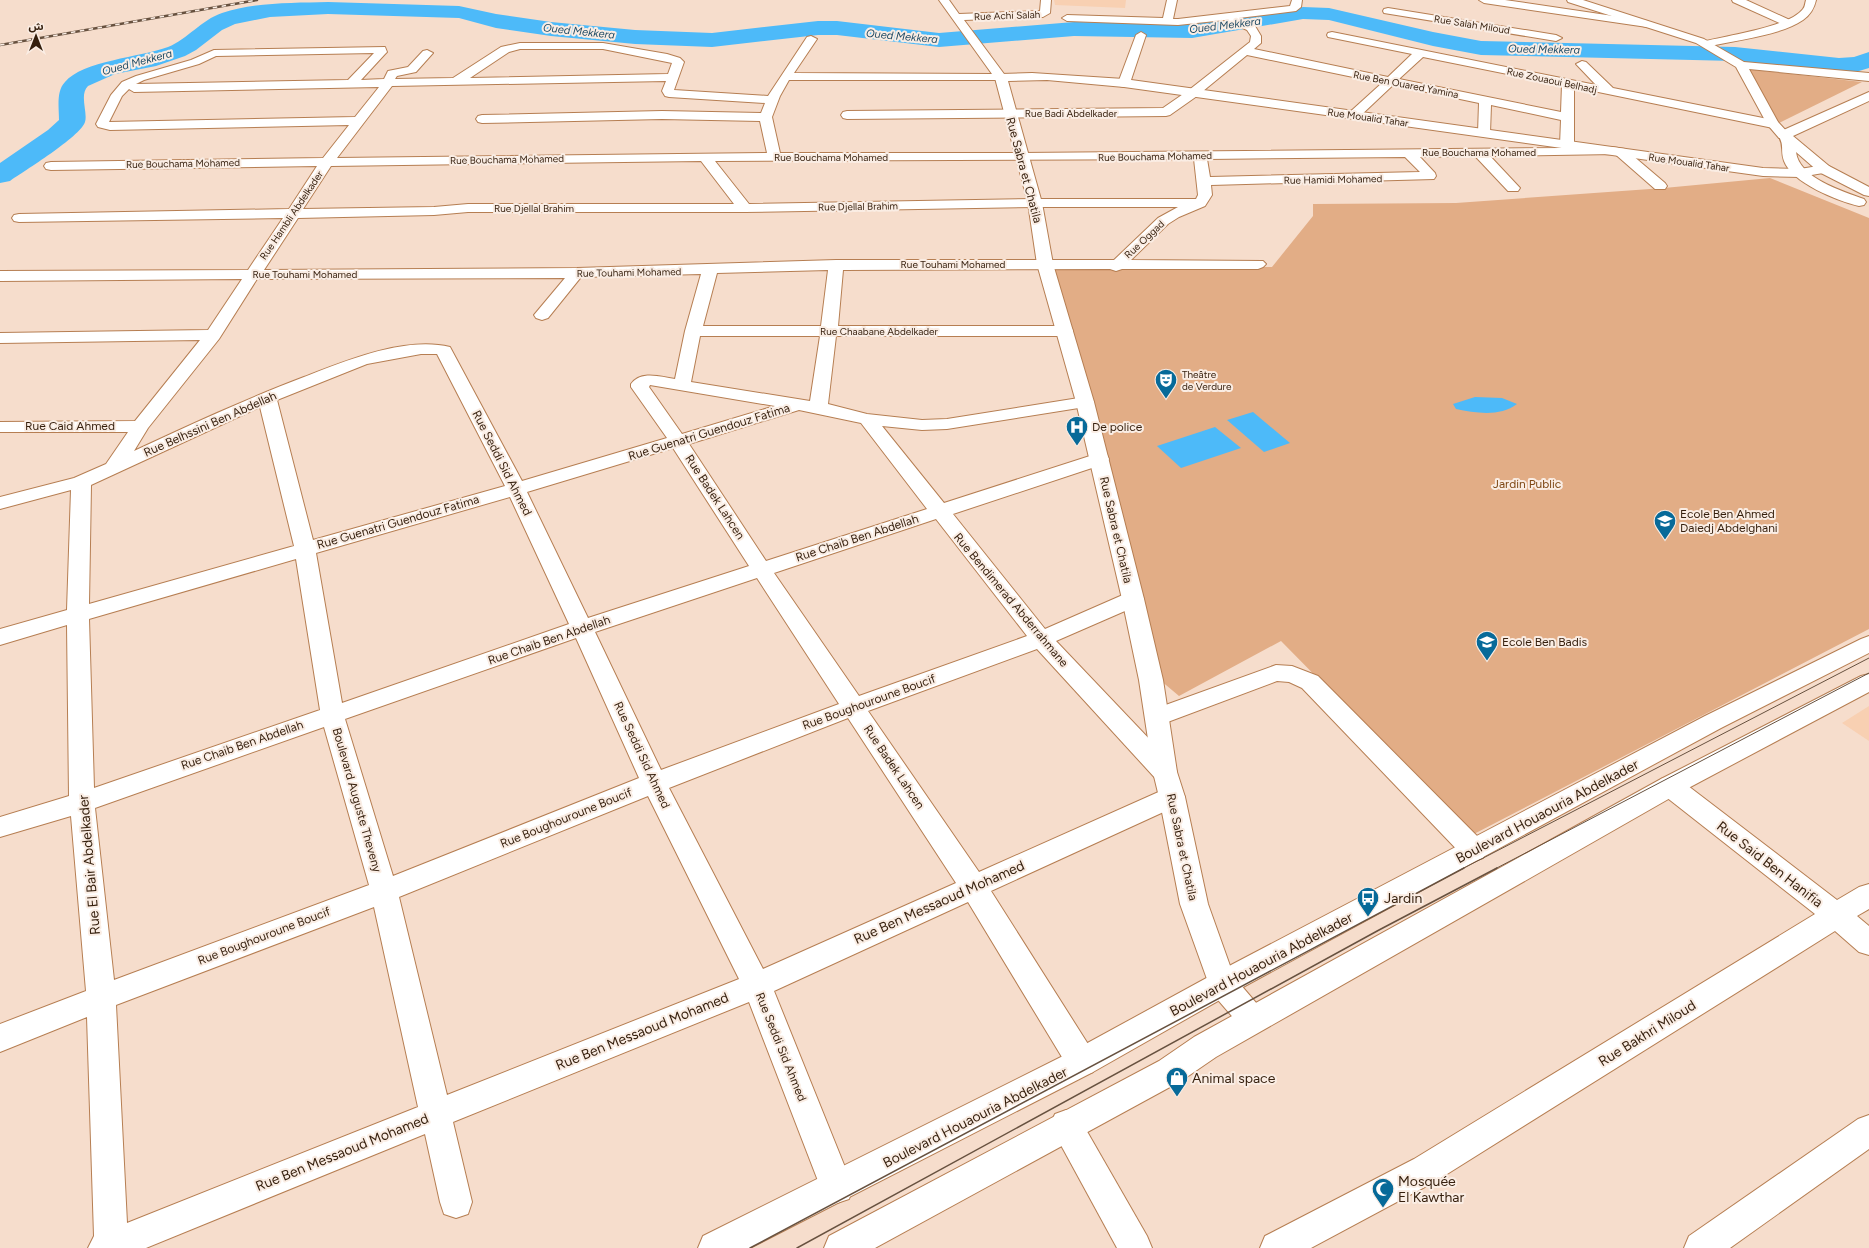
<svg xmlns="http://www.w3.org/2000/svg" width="1869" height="1248" font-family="Figtree,'Noto Sans Arabic',sans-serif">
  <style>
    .built { fill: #f8d0b2 }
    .green { fill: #e2ad86 }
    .water { fill: #4dbaf9 }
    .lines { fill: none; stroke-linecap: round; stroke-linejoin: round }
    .river { fill: #4dbaf9; fill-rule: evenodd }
    .minor-casing { stroke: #b67e52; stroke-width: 2 }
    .tertiary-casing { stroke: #b67e52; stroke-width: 2 }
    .secondary-casing { stroke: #b67e52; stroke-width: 2 }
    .primary-casing { stroke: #b67e52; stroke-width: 2 }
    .minor { fill: #fff; fill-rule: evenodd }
    .tertiary { fill: #fff; fill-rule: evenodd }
    .secondary { fill: #fff; fill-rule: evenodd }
    .primary { fill: #fff; fill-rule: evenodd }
    .tram-far1 { stroke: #67513f; stroke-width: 1 }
    .tram { stroke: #67513f; stroke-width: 1.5 }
    .rail-casing { stroke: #67513f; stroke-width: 2.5 }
    .rail { stroke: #faede4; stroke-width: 1.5; stroke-dasharray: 4.5; stroke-linecap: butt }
    .labels { text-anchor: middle; stroke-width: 4; stroke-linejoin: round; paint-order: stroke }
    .far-street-label { font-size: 10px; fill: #351f0d; stroke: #faede4 }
    .far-poi-label { font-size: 10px; fill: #351f0d; stroke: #faede4; text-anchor: start }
    .far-water-label { font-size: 11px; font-style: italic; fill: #1e4a64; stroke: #faede4 }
    .street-label { font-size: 12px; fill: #351f0d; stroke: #faede4 }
    .poi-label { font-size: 12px; fill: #351f0d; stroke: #faede4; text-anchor: start }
    .park-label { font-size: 12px; fill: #7f4815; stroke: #faede4 }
    .near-street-label { font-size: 14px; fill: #351f0d; stroke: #faede4 }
    .near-poi-label { font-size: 14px; fill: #351f0d; stroke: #faede4; text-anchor: start }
  </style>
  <rect width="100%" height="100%" fill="#f6ddcc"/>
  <!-- built -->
  <g class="built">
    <polygon points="1054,0 1126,0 1125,8 1055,5"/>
    <polygon points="1869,706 1869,741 1842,723"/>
  </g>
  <!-- green -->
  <g class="green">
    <polygon points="1746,69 1862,82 1775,125"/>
    <polygon points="1770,178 1869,218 1869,629 1472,835 1281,641 1179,696 1147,669 1051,271 1058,268 1272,267 1313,216 1313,204 1456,203 1664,188"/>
  </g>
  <!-- water -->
  <g class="water">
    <path d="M1475 397 1502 398 1517 404C1500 417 1476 413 1456 409L1453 404Z"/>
    <polygon points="1253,412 1290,443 1264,452 1227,420"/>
    <polygon points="1215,427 1241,448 1181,468 1157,446"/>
  </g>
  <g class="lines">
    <!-- river -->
    <path class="river" d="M328 2 459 6 496 14 551 22 635 30 712 33 818 21H837L939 33 1074 22 1192 24 1303 7 1329 8 1433 32 1481 41 1735 47 1839 58 1854 57 1869 52V68L1859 71 1839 72 1735 61 1481 55 1433 46 1329 20 1303 19 1192 38 1074 36 939 47 837 35H818L712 47 635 44 551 36 496 28 459 18 328 14 270 17 235 24 222 30 196 50 185 56 156 66 115 74 88 86C79 95 88 112 85 122 80 137 24 171 10 181L0 183V163L48 130 59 120C59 108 56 91 65 82 82 61 141 57 168 47 188 39 201 20 222 13 255 2 293 3 328 2Z"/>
    <!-- minor casing -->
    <g class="minor-casing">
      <g id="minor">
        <path d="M939 0H949L959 14 1040 11 1041 0H1051L1050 13 1043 17 964 20 1007 78 1005 80H789L780 96 772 117 780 153H1022L1562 148 1560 145 1561 120 1491 105 1490 133 1489 136H1479L1478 133 1479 103 1393 85 1358 118H1350L1348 115 1350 112 1382 83 1247 55 1197 96 1170 115 1166 116 847 119 843 118 841 115 843 112 847 111 1163 108 1189 90 1250 42 1251 36 1247 30 1225 20 1178 25 1067 21 1062 18 1067 15 1163 18 1167 0H1177L1173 19H1178L1290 6 1292 0H1302L1301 7 1296 11 1239 18 1255 26 1261 36V43L1254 49 1388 77 1412 54 1328 37 1327 35 1328 33 1332 32 1596 85 1576 64 1582 61 1586 62 1613 88 1773 120 1777 121 1779 124 1777 127 1773 128 1574 87V145L1572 147H1612L1625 149 1665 183 1667 186 1665 189H1655L1615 154 1490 156 1520 188 1518 191H1508L1475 156 1420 157 1435 173 1436 176 1434 179 1211 185 1212 195 1205 206 1179 217 1168 224 1131 260 1263 261 1266 264 1263 267 1258 269H1122L1116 271 1110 269 843 270 838 326H1065L1071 327 1073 331 1071 335 1065 336H836L828 404 867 414 922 420 947 419 1085 397 1091 398 1094 402 1091 406 1085 407 947 429 922 430 882 426 944 503 1093 455 1100 453 1107 455 1109 459 1107 463 953 514 1045 629 1125 594 1133 592 1141 594 1144 599 1141 604 1056 641 1174 765 1177 772 1174 779 1165 782 1156 779 1037 649 868 711 979 872 1163 790 1172 787 1181 790 1185 797 1181 804 991 891 1093 1052 1097 1062 1093 1072 1082 1076 1071 1072 968 902 774 991 853 1187 849 1199 837 1203 825 1199 749 1002 453 1122 472 1202 468 1214 456 1218 444 1214 440 1202 425 1134 146 1248H88L94 1236 87 1017 0 1052V1024L86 991 71 816 0 837V817L69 796 67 625 0 645V629L67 610 71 490 0 509V497L74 478 106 464 128 432H0V422L135 421 200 340 0 343V333L208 330 242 279 0 281V271L248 270 283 218 19 222 14 221 12 218 14 215 19 214 289 209 317 166 51 170 46 169 44 166 46 163 51 162 323 158 349 125 110 130 98 127 96 124 111 95 122 82 136 76 191 60 214 50 385 47 387 52 385 54 361 80 384 79 388 71 408 67 423 51 427 50 433 53 416 72 397 76 395 79 453 78 501 47 520 43H603L667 54 680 58 684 62 674 90 768 96 807 37 811 36 817 39 794 73 992 74ZM520 49H603L672 63 668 74 470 78 509 52ZM374 53 348 80 136 84 144 80 199 64 216 56ZM1423 57 1562 85 1561 112 1399 79ZM666 81 662 91 665 96 669 97 765 103 761 113 662 111 482 115 478 116 476 119 478 122 482 123 662 119 760 121 767 153 337 158 392 86ZM379 87 355 117 109 122 122 96 129 89 134 92ZM1405 157 1420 172 1210 177 1207 159ZM1194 159 1198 195 1196 199H1035L749 204 715 161ZM701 161 734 204H468L434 207 303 209 331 166ZM1035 207H1178L1158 218 1114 260H836L577 268 264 270 298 218 434 215 468 212H745ZM828 270 821 326H703L717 273ZM701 274 685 331 675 379C661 377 641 370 631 384V387L667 438 522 481 450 347C405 336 345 361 304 377 246 399 190 425 134 451L148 428 219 339 257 279 565 278 534 315 536 318 542 320 548 318 581 277ZM700 336H820L810 401 691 382ZM421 354H437L505 486 313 540 277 400 367 364ZM650 385 775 406 682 434 649 387ZM260 407 294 546 89 604 91 485ZM799 410 861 423 927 509 766 561 689 444ZM673 448 749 566 588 618 527 492ZM510 497 569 624 342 703 316 553ZM936 519 1027 636 859 696 774 573ZM296 559 320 710 94 788 89 619ZM757 578 839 704 661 770 595 632ZM576 638 639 778 393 876 345 719ZM848 718 956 883 763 969 669 788ZM324 727 369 885 114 980 95 808ZM648 796 739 979 447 1095 399 897ZM374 907 418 1107 127 1223 116 1005Z"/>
        <polygon points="1479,0 1505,0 1647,21 1652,24 1647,27 1484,3"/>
        <polygon points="1732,0 1746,0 1792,21 1793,23 1792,25 1784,25 1733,2"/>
        <polygon points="1388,8 1556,35 1562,38 1556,41 1384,13 1383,11 1384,9"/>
        <polygon points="1141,32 1146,35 1130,83 1124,87 1120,86 1118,83 1136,35"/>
        <polygon points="1276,665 1292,666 1318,676 1483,842 1487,850 1483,858 1474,861 1465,858 1302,688 1289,682 1277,681 1157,726 1149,723 1145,717 1149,711"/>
        <polygon points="1670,776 1679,779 1837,900 1859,887 1869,884 1869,909 1857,916 1869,926 1869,955 1859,952 1835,931 1436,1181 1311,1248 1260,1248 1265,1236 1414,1159 1815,914 1661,793 1657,786 1661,779"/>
        <polygon points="1066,1110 1077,1114 1147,1236 1152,1248 1117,1248 1050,1125 1055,1114"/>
        <polygon points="1869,1115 1869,1149 1730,1248 1684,1248 1689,1236 1858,1119"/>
      </g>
    </g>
    <!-- tertiary casing -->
    <g class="tertiary-casing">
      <g id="tertiary">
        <path d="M1806 0H1816C1814 9 1810 15 1803 20 1780 36 1734 40 1706 47L1700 44 1702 42C1725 36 1790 27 1803 9 1805 7 1805 3 1806 0Z"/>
        <polygon points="1032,73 1124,79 1763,168 1800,169 1824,165 1829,166 1831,169 1829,172 1800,177 1763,176 1124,87 1047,80 1008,81 1042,203 1053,264 1094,402 1144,599 1163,680 1177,772 1185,797 1208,904 1234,977 1263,1011 1268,1020 1263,1029 1253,1033 1243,1029 1212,993 1180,904 1159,797 1153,772 1139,680 1122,599 1076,402 1037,264 1028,203 995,78 1001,74"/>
      </g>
    </g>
    <!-- secondary casing -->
    <g class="secondary-casing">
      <polygon id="secondary" points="1567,0 1583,0 1704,39 1744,62 1869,73 1869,81 1749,69 1778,122 1790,135 1789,138 1779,138 1767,124 1736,67 1696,43 1568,2"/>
    </g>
    <!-- primary casing -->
    <g class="primary-casing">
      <g id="primary">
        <path d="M1869 92V101L1793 136 1829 166 1869 187V196L1864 195 1819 172 1796 152C1799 178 1842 191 1864 199L1866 202 1864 205 1859 206C1838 201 1792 183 1784 161 1780 149 1785 146 1778 135L1779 132Z"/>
        <polygon points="1869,636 1869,653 1721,728 1232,993 1093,1072 750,1248 698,1248 703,1236 1071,1052 1212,975 1705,716 1861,639"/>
        <polygon points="1869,674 1869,692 1679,793 1216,1057 1181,1081 875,1248 824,1248 829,1236 1159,1061 1194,1037 1661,779 1861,676"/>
      </g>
    </g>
    <!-- minor -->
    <use href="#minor" class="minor"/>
    <!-- tertiary -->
    <use href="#tertiary" class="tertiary"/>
    <!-- secondary -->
    <use href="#secondary" class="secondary"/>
    <!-- primary -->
    <use href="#primary" class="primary"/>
    <!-- tram-far1 -->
    <g class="tram-far1">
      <polyline points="1462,869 1869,658"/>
      <polyline points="1495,869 1869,673"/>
    </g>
    <!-- tram -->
    <g class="tram">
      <polyline points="750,1248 1464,868"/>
      <polyline points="797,1248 1379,930 1497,868"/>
    </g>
    <!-- rail casing -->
    <g class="rail-casing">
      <polyline id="rail" points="0,45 257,0"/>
    </g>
    <!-- rail -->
    <use href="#rail" class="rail"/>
  </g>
  <!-- icons -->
  <defs>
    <g id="theatre-pin" transform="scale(1.15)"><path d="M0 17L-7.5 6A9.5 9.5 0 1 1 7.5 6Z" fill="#076a99" stroke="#faede4"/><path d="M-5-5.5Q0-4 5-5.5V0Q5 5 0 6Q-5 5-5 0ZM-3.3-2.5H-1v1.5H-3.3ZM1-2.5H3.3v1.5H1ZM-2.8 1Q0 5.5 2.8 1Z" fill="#fff"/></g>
    <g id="hospital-pin" transform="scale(1.15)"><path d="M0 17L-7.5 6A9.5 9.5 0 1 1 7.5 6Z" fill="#076a99" stroke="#faede4"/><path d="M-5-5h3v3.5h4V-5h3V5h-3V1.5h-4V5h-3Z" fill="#fff"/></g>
    <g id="school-pin" transform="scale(1.15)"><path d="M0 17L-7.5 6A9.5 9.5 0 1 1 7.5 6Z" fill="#076a99" stroke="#faede4"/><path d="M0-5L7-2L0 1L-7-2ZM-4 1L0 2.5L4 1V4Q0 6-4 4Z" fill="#fff"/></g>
    <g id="bus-pin" transform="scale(1.15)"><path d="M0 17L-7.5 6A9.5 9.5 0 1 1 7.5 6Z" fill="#076a99" stroke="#faede4"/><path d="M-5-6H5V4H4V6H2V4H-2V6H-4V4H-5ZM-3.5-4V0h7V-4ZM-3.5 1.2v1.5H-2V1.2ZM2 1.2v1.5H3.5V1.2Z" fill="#fff"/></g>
    <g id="shop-pin" transform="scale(1.15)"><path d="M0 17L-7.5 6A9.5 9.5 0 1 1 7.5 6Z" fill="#076a99" stroke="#faede4"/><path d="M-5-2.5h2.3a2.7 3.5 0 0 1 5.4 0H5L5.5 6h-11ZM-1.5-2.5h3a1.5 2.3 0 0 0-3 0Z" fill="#fff"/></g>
    <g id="mosque-pin" transform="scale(1.15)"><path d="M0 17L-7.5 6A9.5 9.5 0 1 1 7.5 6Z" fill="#076a99" stroke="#faede4"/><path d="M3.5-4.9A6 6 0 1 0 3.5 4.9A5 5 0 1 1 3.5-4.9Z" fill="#fff"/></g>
  </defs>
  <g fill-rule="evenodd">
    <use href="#theatre-pin" x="1166" y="380"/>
    <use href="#hospital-pin" x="1077" y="427"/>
    <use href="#school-pin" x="1665" y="521"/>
    <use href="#school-pin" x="1487" y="642"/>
    <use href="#bus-pin" x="1368" y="898"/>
    <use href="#shop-pin" x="1177" y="1078"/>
    <use href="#mosque-pin" x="1383" y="1189"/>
  </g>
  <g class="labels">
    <!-- far-street labels -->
    <g class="far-street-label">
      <text transform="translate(1007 15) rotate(-2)" y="4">Rue Achi Salah</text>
      <text transform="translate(1472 24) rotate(9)" y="4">Rue Salah Miloud</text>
      <text transform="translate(1552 80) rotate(12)" y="4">Rue Zouaoui Belhadj</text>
      <text transform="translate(1406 84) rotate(11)" y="4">Rue Ben Ouared Yamina</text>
      <text x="1071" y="117">Rue Badi Abdelkader</text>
      <text transform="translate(1368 117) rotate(8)" y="4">Rue Moualid Tahar</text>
      <text x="1479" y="156">Rue Bouchama Mohamed</text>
      <text transform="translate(1155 156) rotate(-1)" y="4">Rue Bouchama Mohamed</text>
      <text x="831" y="161">Rue Bouchama Mohamed</text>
      <text transform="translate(507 159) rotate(-1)" y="4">Rue Bouchama Mohamed</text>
      <text transform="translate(1689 162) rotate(8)" y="4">Rue Moualid Tahar</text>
      <text transform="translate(183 163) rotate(-1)" y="4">Rue Bouchama Mohamed</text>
      <text transform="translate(1333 179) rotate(-1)" y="4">Rue Hamidi Mohamed</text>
      <text transform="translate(858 206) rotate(-1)" y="4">Rue Djellal Brahim</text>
      <text x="534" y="212">Rue Djellal Brahim</text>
      <text transform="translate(291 215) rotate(-56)" y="4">Rue Hambli Abdelkader</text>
      <text transform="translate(1144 239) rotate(-43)" y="4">Rue Oggad</text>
      <text x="953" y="268">Rue Touhami Mohamed</text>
      <text transform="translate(629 272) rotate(-1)" y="4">Rue Touhami Mohamed</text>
      <text x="305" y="278">Rue Touhami Mohamed</text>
      <text x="879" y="335">Rue Chaabane Abdelkader</text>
    </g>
    <!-- far-poi labels -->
    <g class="far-poi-label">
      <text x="1182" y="378">Theâtre<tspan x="1182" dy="12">de Verdure</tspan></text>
    </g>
    <!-- far-water labels -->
    <g class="far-water-label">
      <text transform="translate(1225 25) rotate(-7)" y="4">Oued Mekkera</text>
      <text transform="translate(579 31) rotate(6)" y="4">Oued Mekkera</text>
      <text transform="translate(902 36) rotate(5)" y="4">Oued Mekkera</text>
      <text transform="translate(1544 49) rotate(1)" y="4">Oued Mekkera</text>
      <text transform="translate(137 62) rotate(-15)" y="4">Oued Mekkera</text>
    </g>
    <!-- street labels -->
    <g class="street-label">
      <text transform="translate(1024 170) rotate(75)" y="4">Rue Sabra et Chatila</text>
      <text transform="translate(210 424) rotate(-24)" y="4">Rue Belhssini Ben Abdellah</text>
      <text x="70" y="430">Rue Caid Ahmed</text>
      <text transform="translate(709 432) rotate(-17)" y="4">Rue Guenatri Guendouz Fatima</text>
      <text transform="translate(502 463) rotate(63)" y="4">Rue Seddi Sid Ahmed</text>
      <text transform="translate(715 497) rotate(57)" y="4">Rue Badek Lahcen</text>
      <text transform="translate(398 522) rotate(-16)" y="4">Rue Guenatri Guendouz Fatima</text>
      <text transform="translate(1116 530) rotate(77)" y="4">Rue Sabra et Chatila</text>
      <text transform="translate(857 538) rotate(-18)" y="4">Rue Chaib Ben Abdellah</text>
      <text transform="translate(1011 600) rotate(50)" y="4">Rue Bendimerad Abderrahmane</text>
      <text transform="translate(549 640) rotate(-19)" y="4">Rue Chaib Ben Abdellah</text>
      <text transform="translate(869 702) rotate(-20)" y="4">Rue Boughouroune Boucif</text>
      <text transform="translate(242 745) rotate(-19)" y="4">Rue Chaib Ben Abdellah</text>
      <text transform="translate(642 755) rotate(65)" y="4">Rue Seddi Sid Ahmed</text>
      <text transform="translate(894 767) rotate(56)" y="4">Rue Badek Lahcen</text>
      <text transform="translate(357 800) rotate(74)" y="4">Boulevard Auguste Theveny</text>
      <text transform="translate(566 818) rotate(-22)" y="4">Rue Boughouroune Boucif</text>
      <text transform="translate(1182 847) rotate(78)" y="4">Rue Sabra et Chatila</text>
      <text transform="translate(264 936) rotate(-21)" y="4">Rue Boughouroune Boucif</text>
      <text transform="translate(781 1047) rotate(68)" y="4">Rue Seddi Sid Ahmed</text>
    </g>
    <!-- poi labels -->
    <g class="poi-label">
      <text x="1092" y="431">De police</text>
      <text x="1680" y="518">Ecole Ben Ahmed<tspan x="1680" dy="14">Daiedj Abdelghani</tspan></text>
      <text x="1502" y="646">Ecole Ben Badis</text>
    </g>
    <!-- park labels -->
    <g class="park-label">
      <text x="1527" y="488">Jardin Public</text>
    </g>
    <!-- near-street labels -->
    <g class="near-street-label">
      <text transform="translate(1547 811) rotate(-28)" y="5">Boulevard Houaouria Abdelkader</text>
      <text transform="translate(1770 864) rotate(38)" y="5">Rue Said Ben Hanifia</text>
      <text transform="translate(89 865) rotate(-95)" y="5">Rue El Bair Abdelkader</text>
      <text transform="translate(939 902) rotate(-24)" y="5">Rue Ben Messaoud Mohamed</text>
      <text transform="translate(1261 964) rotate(-28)" y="5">Boulevard Houaouria Abdelkader</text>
      <text transform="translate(642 1031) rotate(-22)" y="5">Rue Ben Messaoud Mohamed</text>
      <text transform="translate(1647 1033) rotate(-32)" y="5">Rue Bakhri Miloud</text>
      <text transform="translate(975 1117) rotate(-27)" y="5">Boulevard Houaouria Abdelkader</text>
      <text transform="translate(342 1152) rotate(-22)" y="5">Rue Ben Messaoud Mohamed</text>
    </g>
    <!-- near-poi labels -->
    <g class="near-poi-label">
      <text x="1384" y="903">Jardin</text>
      <text x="1192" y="1083">Animal space</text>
      <text x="1398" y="1186">Mosquée<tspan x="1398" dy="16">El Kawthar</tspan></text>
    </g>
  </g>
  <!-- north arrow -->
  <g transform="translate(36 36)" stroke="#faede4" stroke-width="3" paint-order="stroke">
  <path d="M0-3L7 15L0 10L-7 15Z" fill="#351f0d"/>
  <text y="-6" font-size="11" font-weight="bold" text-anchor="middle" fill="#351f0d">ش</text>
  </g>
</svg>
